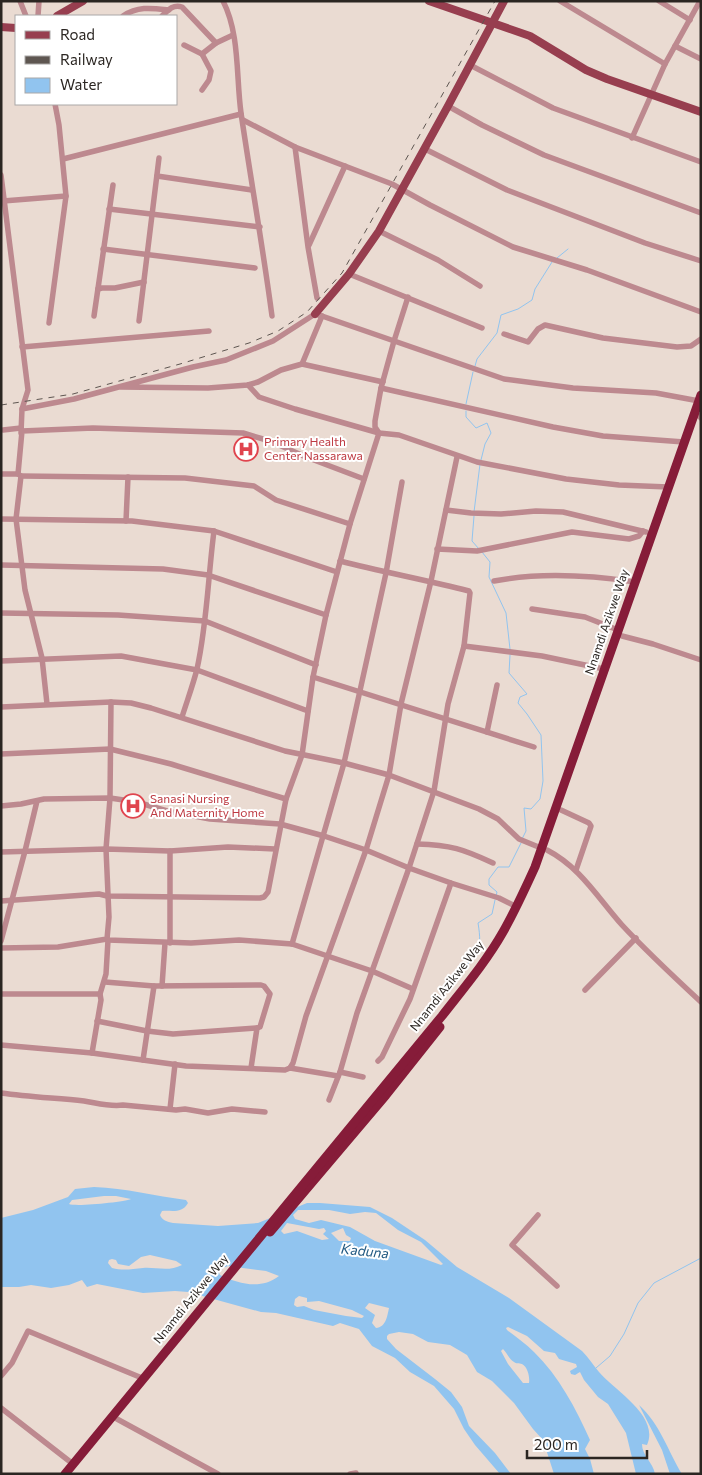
<svg xmlns="http://www.w3.org/2000/svg" width="702" height="1475" font-family="Commissioner,sans-serif">
  <style>
    .water { fill: #91c4ef; fill-rule: evenodd }
    .lines { fill: none; stroke-linecap: round; stroke-linejoin: round }
    .stream { stroke: #91c4ef; stroke-width: 1 }
    .minor { stroke: #bd898f; stroke-width: 5.5 }
    .major { stroke: #973e4f; stroke-width: 8 }
    .highway { stroke: #861c39; stroke-width: 9 }
    .rail { stroke: #5e5651; stroke-width: 1; stroke-dasharray: 6 6; stroke-linecap: butt }
    .labels { text-anchor: middle; stroke-width: 4; stroke-linejoin: round; paint-order: stroke }
    .health-label { font-size: 12px; fill: #be3a42; stroke: #fff; text-anchor: start }
    .street-label { font-size: 12px; fill: #2b2622; stroke: #fff }
    .water-label { font-size: 14px; font-style: italic; fill: #205881; stroke: #fff }
  </style>
  <rect width="100%" height="100%" fill="#eadbd2"/>
  <!-- water -->
  <g class="water">
    <path d="M94 1187C126 1188 155 1196 186 1200L188 1203C182 1214 172 1210 162 1211L160 1215C162 1220 167 1222 173 1223L218 1226 258 1223 307 1203H320L370 1207 392 1218 425 1240 457 1267 509 1298 582 1351C589 1358 593 1365 599 1372 614 1390 660 1416 647 1445L642 1444C642 1456 653 1462 655 1474H636L626 1433 608 1404 598 1397 584 1380 580 1372 575 1375 571 1374 570 1371 577 1367 576 1364 559 1359 555 1353 544 1351 527 1336 508 1327 506 1328 507 1330C516 1337 526 1344 534 1352 559 1376 576 1409 590 1440L585 1449 590 1459 594 1474H554L543 1440 533 1429 514 1403 492 1381 477 1372 467 1355 450 1345 428 1342 413 1334 399 1332 389 1334 387 1336V1339L396 1349 435 1379 451 1392 462 1407 469 1426 495 1453 511 1474H500L475 1445 464 1429 454 1409 434 1386 410 1372 395 1358 372 1346 359 1329 340 1323 333 1326 276 1313 261 1312 188 1292 175 1291 143 1293 97 1284 87 1287 82 1280 69 1285 51 1288 31 1285 19 1287H1V1218L33 1210 68 1197 75 1189ZM104 1196H116L131 1199C124 1202 76 1207 69 1204L72 1200ZM298 1210H329L350 1214 365 1212 376 1213 398 1230 421 1242 443 1264 441 1265 375 1241 350 1227 321 1220 309 1223 295 1219 293 1215ZM287 1223 319 1229 324 1228 326 1231 323 1234 329 1239 322 1240 297 1231 284 1234 281 1231ZM343 1228 346 1235 351 1238 350 1241H339L331 1233ZM150 1255 176 1261 182 1265C169 1272 156 1267 143 1268 132 1269 123 1271 112 1268L108 1263 109 1260 112 1259 116 1260 118 1264 129 1266 141 1257ZM228 1266 266 1271 279 1276C261 1290 239 1284 220 1275L219 1273 223 1268ZM299 1296 307 1298V1302L319 1301 352 1310 364 1316 362 1318 346 1316 314 1310 304 1306 297 1307 294 1305 295 1299ZM369 1303 389 1308C387 1317 386 1327 376 1328L372 1323 375 1315 365 1308ZM503 1349C507 1353 509 1359 514 1362 516 1364 519 1363 522 1364 528 1367 530 1378 529 1383H523L508 1364 501 1351Z"/>
    <path d="M639 1405C660 1424 668 1451 682 1474H670L662 1450Z"/>
  </g>
  <g class="lines">
    <!-- stream -->
    <g class="stream">
      <polyline points="557,258 568,249"/>
      <polyline points="475,366 477,359 497,333 501,315 518,309 532,300 535,289 552,262"/>
      <polyline points="466,404 473,372"/>
      <polyline points="466,411 466,417 476,428 487,423 491,433 485,444 481,460"/>
      <polyline points="474,512 480,464"/>
      <polyline points="474,516 472,541 479,549"/>
      <polyline points="482,552 490,562 489,577 506,613 510,649"/>
      <polyline points="510,655 509,673 527,694 520,697 518,703 527,714 541,735 543,781 540,799 531,809 524,808 526,831 522,839"/>
      <polyline points="496,896 497,892 489,885 489,879 498,867 509,867 521,843"/>
      <path d="M457 974C477 955 483 952 478 923L492 914 495 900"/>
      <polyline points="596,1368 610,1356 624,1334 638,1303 654,1283 701,1258"/>
    </g>
    <!-- minor -->
    <g class="minor">
      <polyline points="20,1 26,16"/>
      <path d="M223 1C240 34 236 77 241 113 251 181 263 248 272 316"/>
      <polyline points="560,1 665,64"/>
      <polyline points="659,1 690,20"/>
      <polyline points="38,16 39,1"/>
      <path d="M123 16C138 6 151 8 169 10"/>
      <path d="M162 16C168 10 173 4 182 7L216 43"/>
      <polyline points="184,45 202,54 216,43 233,35"/>
      <polyline points="675,46 701,59"/>
      <polyline points="470,65 553,108 701,162"/>
      <polyline points="202,90 209,80 211,71 202,54"/>
      <polyline points="448,106 482,125 544,155 701,213"/>
      <polyline points="243,120 295,147 392,184 430,205 513,247 587,270 701,312"/>
      <polyline points="632,138 665,64 700,1"/>
      <polyline points="295,147 308,247 317,298"/>
      <polyline points="425,149 507,190 645,243 701,261"/>
      <polyline points="63,159 241,114"/>
      <polyline points="1,175 28,390 22,409"/>
      <polyline points="157,176 252,190"/>
      <polyline points="3,201 66,196"/>
      <polyline points="109,209 260,227"/>
      <polyline points="379,231 438,260 480,286"/>
      <polyline points="309,245 345,166"/>
      <polyline points="103,249 255,268"/>
      <polyline points="349,274 482,328"/>
      <polyline points="98,289 102,288 115,288 144,282"/>
      <polyline points="94,316 113,185"/>
      <polyline points="322,316 504,379 573,388 656,393 699,401"/>
      <polyline points="139,321 159,158"/>
      <polyline points="49,323 66,196 59,125 55,104"/>
      <polyline points="504,334 528,342 538,329 545,325 603,338 677,347 691,346 701,339"/>
      <polyline points="22,347 209,331"/>
      <polyline points="302,364 383,382"/>
      <polyline points="248,385 259,397 295,409 379,433 399,435 477,462 566,479 619,485 668,487"/>
      <polyline points="381,388 553,427 603,436 684,442"/>
      <polyline points="699,416 701,418"/>
      <polyline points="3,430 21,428"/>
      <polyline points="21,433 22,409 74,399 193,367 226,360 273,341 315,314 322,316 302,364 281,370 258,382 248,385 208,388 120,387"/>
      <polyline points="379,433 375,427 375,421 381,388 394,341 408,297"/>
      <polyline points="1,474 18,474 21,476 16,519 25,590 42,658 47,704"/>
      <polyline points="18,474 22,431 93,428 243,433 270,441 306,457 364,479"/>
      <polyline points="21,476 185,478 254,486 276,500 350,524"/>
      <polyline points="446,510 471,513 501,514 536,511 563,512 646,532"/>
      <polyline points="1,519 132,521 214,531 337,572"/>
      <polyline points="126,521 128,477"/>
      <polyline points="437,549 477,551 572,532 629,539 639,536 643,531"/>
      <polyline points="1,565 163,569 208,575 326,615"/>
      <path d="M494 581C541 572 588 575 635 582"/>
      <polyline points="532,609 585,617 618,630"/>
      <polyline points="1,613 118,615 205,621 316,665"/>
      <polyline points="622,636 653,644 701,660"/>
      <polyline points="464,646 542,656 604,669"/>
      <polyline points="1,661 121,656 197,670 308,711"/>
      <polyline points="313,677 534,747"/>
      <polyline points="1,707 111,702"/>
      <path d="M182 717C187 701 193 685 197 669 207 624 208 577 214 531"/>
      <polyline points="487,732 497,685"/>
      <polyline points="1,754 110,749 171,764 286,799"/>
      <polyline points="1,806 21,804 44,799 110,798 137,802 167,811 210,819 280,824 324,836 366,850 409,868 451,883 499,898 517,907"/>
      <polyline points="561,810 589,823 591,826 576,870"/>
      <path d="M417 844C451 845 463 849 493 863"/>
      <path d="M547 850C580 867 598 898 622 925 647 952 674 977 701 1002"/>
      <polyline points="1,852 106,849 170,851 228,847 275,849"/>
      <polyline points="1,901 99,894 107,896 260,898 264,897 268,892 286,799 302,755 313,677 326,615 350,524 379,433"/>
      <polyline points="107,939 108,940 191,943 239,940 292,944 372,971 413,989"/>
      <polyline points="1,941 25,851 37,801"/>
      <polyline points="170,943 170,851"/>
      <polyline points="292,944 344,763 386,573 402,482"/>
      <polyline points="1,948 58,947 107,939 109,917 106,849 110,798 111,702 131,703 151,708 285,751 344,763 389,775 479,809 498,819 519,839 541,848"/>
      <polyline points="162,986 165,943"/>
      <polyline points="585,990 636,938"/>
      <polyline points="1,994 100,994"/>
      <polyline points="97,1021 147,1031 173,1034 257,1028 260,1027 270,994 264,986 261,985 154,986 105,982"/>
      <polyline points="1,1045 92,1053 186,1066 285,1070 290,1068 338,1076"/>
      <polyline points="92,1053 101,1000 100,994 106,974 108,940"/>
      <polyline points="143,1060 154,986"/>
      <polyline points="378,1061 382,1057 410,999 451,883"/>
      <polyline points="251,1068 257,1028"/>
      <polyline points="290,1068 293,1063 306,1016 366,850 389,775 401,704 431,581 457,457"/>
      <polyline points="340,1072 363,1077"/>
      <path d="M1 1093C29 1097 56 1098 84 1101 97 1103 110 1107 123 1105L176 1110 185 1109 208 1113 232 1109 265 1112"/>
      <path d="M329 1100 340 1072 357 1013 409 868 434 791 448 704 464 646 470 593 469 591C426 580 383 572 340 561"/>
      <polyline points="170,1109 175,1064"/>
      <polyline points="538,1215 512,1245 557,1286"/>
      <polyline points="1,1376 12,1363 28,1331 142,1378"/>
      <polyline points="1,1408 73,1464"/>
      <polyline points="117,1419 218,1474"/>
      <polyline points="350,1474 356,1473"/>
    </g>
    <!-- major -->
    <g class="major">
      <polyline points="429,1 530,36 586,70 607,79 701,112"/>
      <polyline points="57,16 83,1"/>
      <polyline points="1,27 16,28"/>
      <polyline points="315,314 349,274 379,231 448,106 504,1"/>
    </g>
    <!-- highway -->
    <g class="highway">
      <polyline points="270,1232 386,1095 440,1027"/>
      <path d="M65 1474 442 1016C463 989 486 962 503 932 515 911 525 889 535 867L701 395"/>
    </g>
    <!-- rail -->
    <polyline class="rail" points="1,405 73,394 180,364 249,343 278,331 307,312 342,273 495,1"/>
  </g>
  <!-- icons -->
  <defs>
    <g id="hospital-ring" transform="scale(1.25)"><circle r="9.5" fill="#fff" stroke="#e0444e" stroke-width="1.5"/><path d="M-5-5h3v3.5h4V-5h3V5h-3V1.5h-4V5h-3Z" fill="#e0444e"/></g>
  </defs>
  <g fill-rule="evenodd">
    <use href="#hospital-ring" x="246" y="449"/>
    <use href="#hospital-ring" x="133" y="806"/>
  </g>
  <g class="labels">
    <!-- health labels -->
    <g class="health-label">
      <text x="264" y="446">Primary Health<tspan x="264" dy="14">Center Nassarawa</tspan></text>
      <text x="150" y="803">Sanasi Nursing<tspan x="150" dy="14">And Maternity Home</tspan></text>
    </g>
    <!-- street labels -->
    <g class="street-label">
      <text transform="translate(607 622) rotate(-71)" y="4">Nnamdi Azikwe Way</text>
      <text transform="translate(447 986) rotate(-52)" y="4">Nnamdi Azikwe Way</text>
      <text transform="translate(191 1299) rotate(-51)" y="4">Nnamdi Azikwe Way</text>
    </g>
    <!-- water labels -->
    <g class="water-label">
      <text transform="translate(365 1251) rotate(6)" y="5">Kaduna</text>
    </g>
  </g>
  <!-- border -->
  <rect width="702" height="1475" fill="none" stroke="#2b2622" stroke-width="5"/>
  <!-- legend -->
  <rect x="15" y="15" width="162" height="90" fill="#ffffff" stroke="#aaa8a7"/>
  <rect x="25" y="31" width="25" height="8" fill="#973e4f" stroke="#aaa8a7"/>
  <text x="60" y="40" font-size="15" fill="#2b2622">Road</text>
  <rect x="25" y="56" width="25" height="8" fill="#5e5651" stroke="#aaa8a7"/>
  <text x="60" y="65" font-size="15" fill="#2b2622">Railway</text>
  <rect x="25" y="78" width="25" height="15" fill="#91c4ef" stroke="#aaa8a7"/>
  <text x="60" y="90" font-size="15" fill="#2b2622">Water</text>
  <!-- scale -->
  <path d="M527 1450v8h120v-8" fill="none" stroke="#2b2622" stroke-width="2.5"/>
  <text x="534" y="1450" font-size="15" fill="#2b2622" stroke="#ffffff" stroke-width="4" paint-order="stroke">200 m</text>
</svg>
